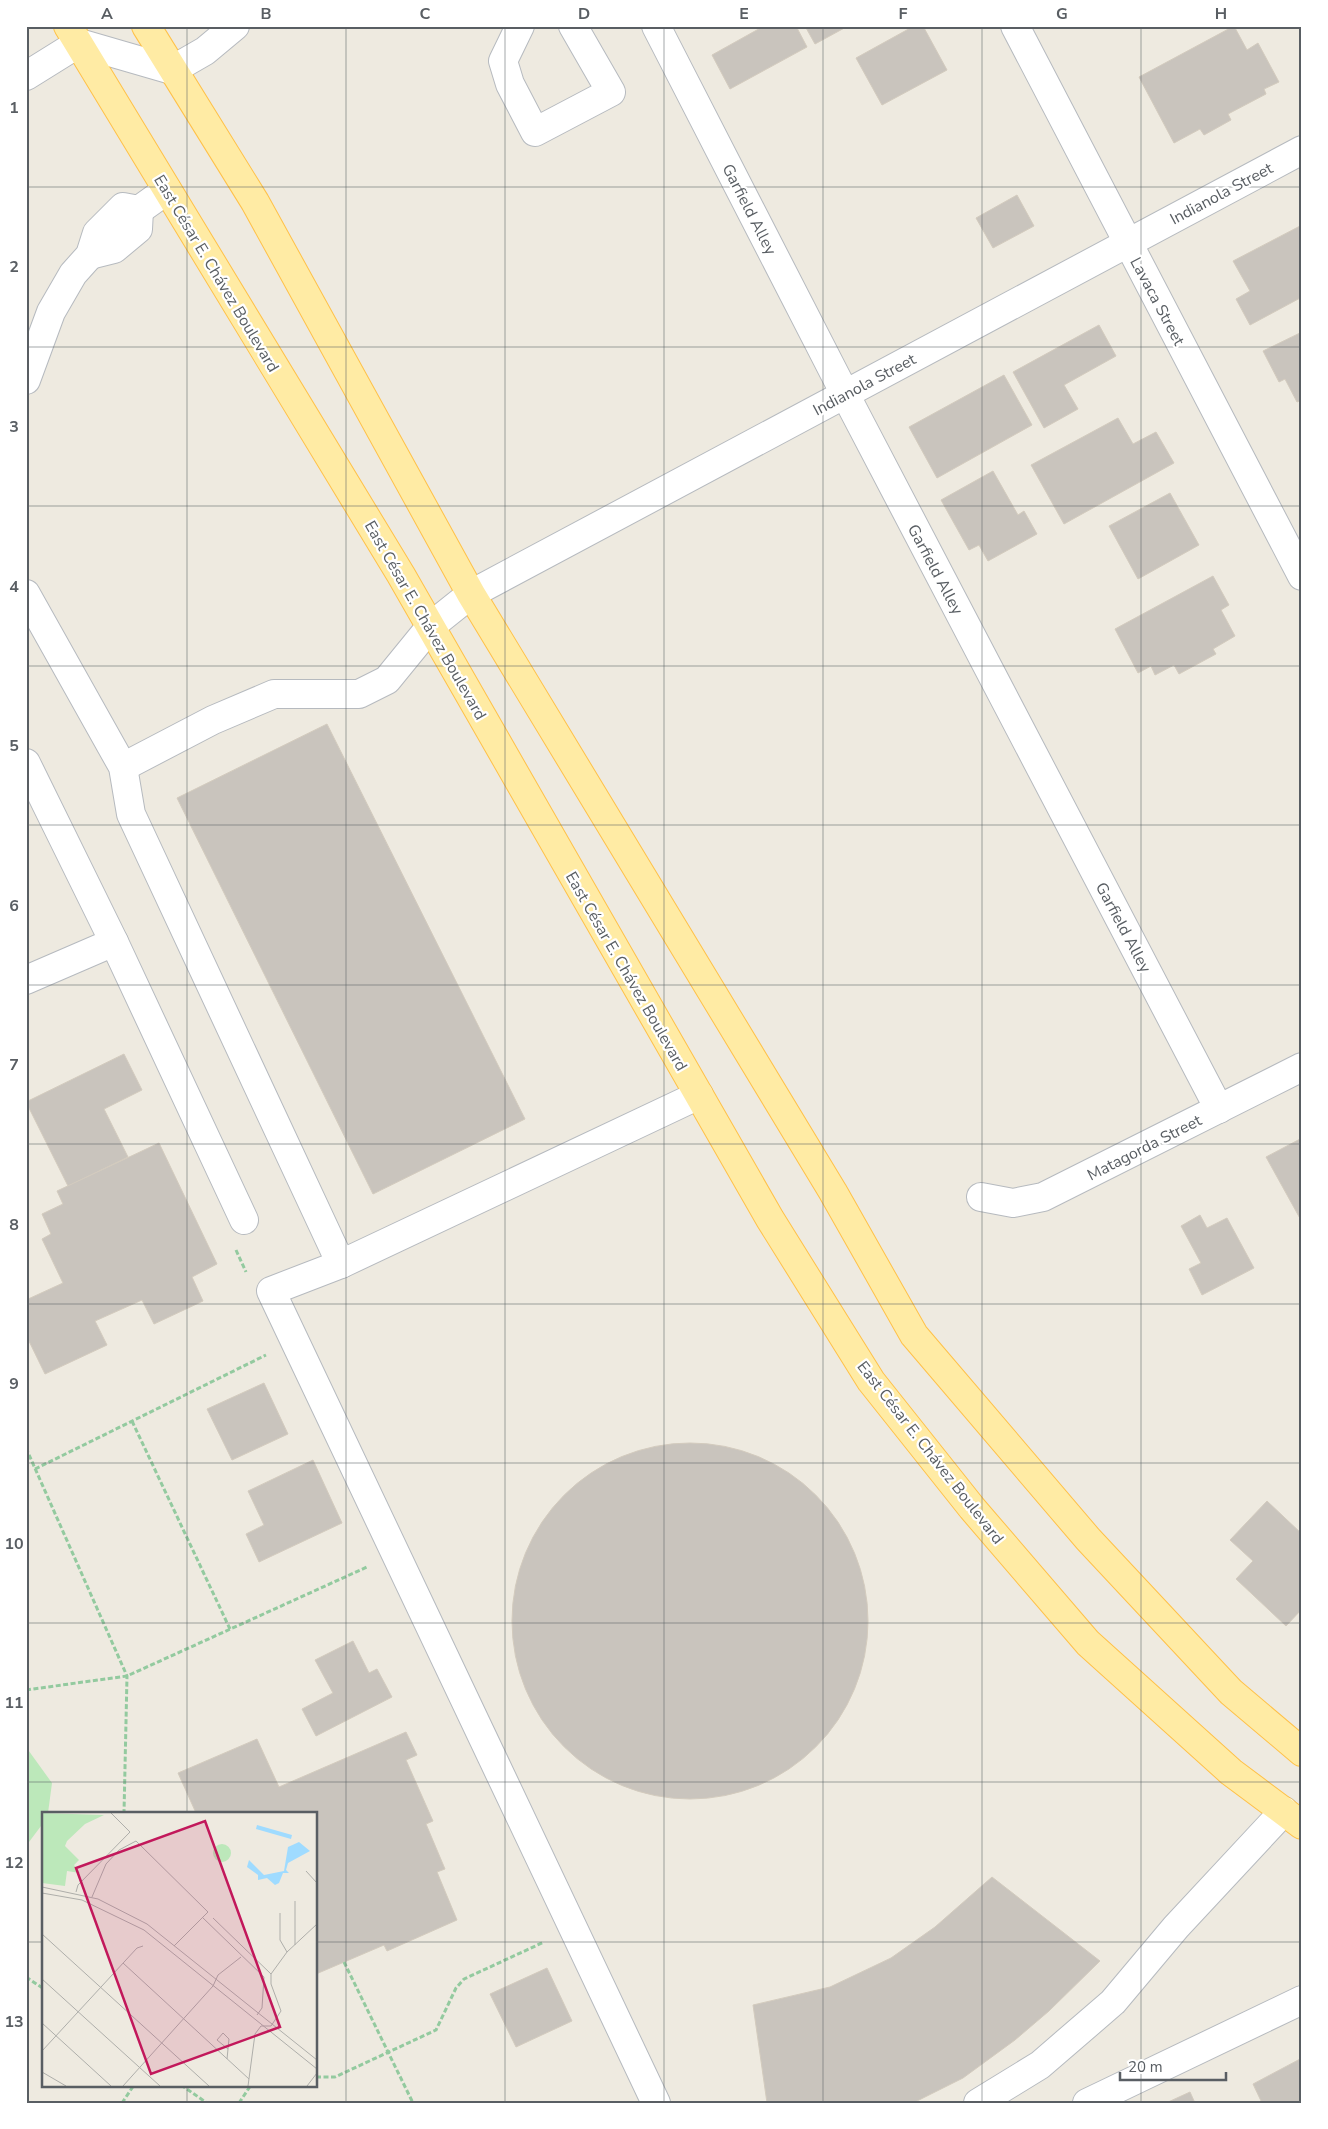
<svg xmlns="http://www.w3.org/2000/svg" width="1328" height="2129" font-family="'Nunito Sans',sans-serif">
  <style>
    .green { fill: #bce8ba }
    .building { fill: #c9c4bd; stroke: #d3cbbe }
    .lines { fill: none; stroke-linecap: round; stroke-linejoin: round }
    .minor-casing { stroke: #b6babf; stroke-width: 30 }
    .major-casing { stroke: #ffc148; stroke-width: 30 }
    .path { stroke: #93ca9f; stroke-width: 3; stroke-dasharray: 5 2.5; stroke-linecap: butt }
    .minor { stroke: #fff; stroke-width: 28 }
    .major { stroke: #ffeba4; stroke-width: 28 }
    .grid { fill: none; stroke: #595e63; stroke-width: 1; stroke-opacity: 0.55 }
    .labels { text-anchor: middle; stroke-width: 4.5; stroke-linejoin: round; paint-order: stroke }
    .street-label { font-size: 16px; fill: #595e63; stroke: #fff }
    .inset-road { fill: none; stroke: #aeaeaa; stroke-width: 1 }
    .view { fill: #c2185b; fill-opacity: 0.15; stroke: #c2185b; stroke-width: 2.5 }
    .inset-edge { fill: none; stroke: #595e63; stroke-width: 2.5 }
    .neatline { fill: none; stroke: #595e63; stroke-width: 2 }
    .grid-label { font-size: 16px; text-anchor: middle; font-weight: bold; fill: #595e63 }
  </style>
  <rect width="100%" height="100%" fill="#eeeae0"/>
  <!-- green -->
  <polygon class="green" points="26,1747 52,1783 48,1813 44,1813 44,1822 26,1846"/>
  <!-- building -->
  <g class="building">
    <polygon points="764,26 796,26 807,47 730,89 712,55"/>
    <polygon points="805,26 848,26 815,44"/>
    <polygon points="914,26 923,26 947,70 882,105 856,58"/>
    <polygon points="1234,26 1247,50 1258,43 1279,82 1264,89 1266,94 1228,114 1231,120 1204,135 1200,129 1174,143 1139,77"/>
    <polygon points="1017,195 1034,226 993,248 976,218"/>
    <polygon points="1302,225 1302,297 1250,325 1236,299 1250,291 1233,261"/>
    <polygon points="1099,325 1116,356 1064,385 1078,409 1044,428 1013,372"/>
    <polygon points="1302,332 1302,400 1297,402 1285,379 1279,382 1263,351"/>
    <polygon points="1004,375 1032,425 937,478 909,427"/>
    <polygon points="1118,418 1133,444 1156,432 1174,463 1064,524 1031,465"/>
    <polygon points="993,471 1018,515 1024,511 1037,534 988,561 979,545 969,550 941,500"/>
    <polygon points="1170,493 1199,545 1138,579 1109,526"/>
    <polygon points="1213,576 1229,605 1221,610 1235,636 1213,649 1216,654 1179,674 1174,665 1155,675 1151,666 1138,673 1115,629"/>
    <polygon points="327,724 525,1119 373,1194 177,798"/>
    <polygon points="124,1054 142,1090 104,1109 128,1157 68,1186 26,1102"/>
    <polygon points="1302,1138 1302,1222 1266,1157"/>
    <polygon points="159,1143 217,1264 192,1277 203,1301 154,1324 142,1300 95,1321 107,1345 45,1374 26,1335 26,1300 63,1283 42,1239 51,1234 42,1214 63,1204 57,1191"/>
    <polygon points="1200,1215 1207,1228 1227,1218 1254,1268 1202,1295 1189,1269 1201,1263 1181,1226"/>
    <polygon points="264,1383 288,1434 232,1460 207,1409"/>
    <circle cx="690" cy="1621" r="178"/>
    <polygon points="313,1460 342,1523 259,1562 246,1534 264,1525 248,1491"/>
    <polygon points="1267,1501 1302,1534 1302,1609 1286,1626 1236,1579 1253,1561 1230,1540"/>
    <polygon points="353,1641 369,1673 377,1669 392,1697 316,1736 302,1709 333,1693 315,1660"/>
    <polygon points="406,1732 417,1755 406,1760 433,1821 426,1824 445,1869 437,1872 457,1920 387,1951 384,1945 316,1974 316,1813 196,1813 178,1773 257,1739 279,1787"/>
    <polygon points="992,1877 1100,1961 1049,2011 1015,2040 963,2078 913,2103 767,2103 753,2005 830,1987 891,1958 935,1927"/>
    <polygon points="547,1968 572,2021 516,2047 490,1994"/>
    <polygon points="1302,2058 1302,2103 1262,2103 1253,2084"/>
    <polygon points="1190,2092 1195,2103 1166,2103"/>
  </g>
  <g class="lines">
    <!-- minor casing -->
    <g class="minor-casing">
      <g id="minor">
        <polyline points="520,26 503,61 510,84 535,132 611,92 573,26"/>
        <polyline points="656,26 845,394 1219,1109"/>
        <polyline points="1015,26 1302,576"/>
        <polyline points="26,76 79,43 172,70 205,51 235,26"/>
        <polyline points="90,255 114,249 138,229 139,210"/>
        <polyline points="26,380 51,312 73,274 90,255 97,233 123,207 139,210 167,190"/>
        <polyline points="26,594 123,767 131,814 341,1264"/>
        <polyline points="26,763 114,942 244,1220"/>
        <polyline points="123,767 213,720 274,694 359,694 387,680 431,626 471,594 1302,150"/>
        <polyline points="26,980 114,942"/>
        <polyline points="981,1197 1013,1203 1043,1197 1302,1067"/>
        <polyline points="656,2103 271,1291 341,1264 699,1095"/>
        <polyline points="978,2103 1040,2065 1113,2002 1176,1927 1284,1811"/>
        <polyline points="1087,2103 1302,2000"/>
      </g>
    </g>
    <!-- major casing -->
    <g class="major-casing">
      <g id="major">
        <polyline points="68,26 401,575 770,1219 871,1381 972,1508 1088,1643 1231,1772 1302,1825"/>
        <polyline points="146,26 255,202 471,594 833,1192 914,1335 1088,1539 1231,1692 1302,1752"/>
      </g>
    </g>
    <!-- path -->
    <g class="path">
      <polyline points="236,1250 246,1272"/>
      <polyline points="132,1421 230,1629"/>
      <polyline points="26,1448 127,1676 124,1813"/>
      <polyline points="35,1469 266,1355"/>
      <polyline points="26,1690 127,1676 367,1567"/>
      <polyline points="344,1962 413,2103"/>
      <polyline points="26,1977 44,1989"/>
      <polyline points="316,2077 335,2077 436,2030 456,1988 464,1979 544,1942"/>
      <polyline points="181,2085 207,2103"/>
      <polyline points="122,2103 134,2085"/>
      <polyline points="239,2103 251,2085"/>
    </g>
    <!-- minor -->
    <use href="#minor" class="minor"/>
    <!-- major -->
    <use href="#major" class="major"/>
  </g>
  <!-- grid -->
  <path class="grid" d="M187 26V1813M346 26V2103M505 26V2103M664 26V2103M823 26V2103M982 26V2103M1141 26V2103M26 187H1302M26 347H1302M26 506H1302M26 666H1302M26 825H1302M26 985H1302M26 1144H1302M26 1304H1302M26 1463H1302M26 1623H1302M26 1782H1302M26 1942H44M316 1942H1302M187 2085V2103"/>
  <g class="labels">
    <!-- street labels -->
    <g class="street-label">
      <text transform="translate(1221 193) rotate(-28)" y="6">Indianola Street</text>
      <text transform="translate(750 209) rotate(63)" y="6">Garfield Alley</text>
      <text transform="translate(217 273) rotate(59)" y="6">East César E. Chávez Boulevard</text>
      <text transform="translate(1158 301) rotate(62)" y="6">Lavaca Street</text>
      <text transform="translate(864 384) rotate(-28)" y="6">Indianola Street</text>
      <text transform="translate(936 569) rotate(62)" y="6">Garfield Alley</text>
      <text transform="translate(426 620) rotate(60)" y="6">East César E. Chávez Boulevard</text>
      <text transform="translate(1124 927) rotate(62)" y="6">Garfield Alley</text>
      <text transform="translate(627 971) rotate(60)" y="6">East César E. Chávez Boulevard</text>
      <text transform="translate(1144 1147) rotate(-27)" y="6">Matagorda Street</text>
      <text transform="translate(931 1452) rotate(52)" y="6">East César E. Chávez Boulevard</text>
    </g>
  </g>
  <!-- overview -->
  <g transform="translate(42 1812)">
    <rect width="275" height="275" fill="#eeeae0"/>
    <path d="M0 1 62 3 43 12 25 29 23 34 37 48 32 53 38 61 25 59 23 74 0 71ZM171 41a9 9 0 1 1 18 0a9 9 0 1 1-18 0Z" fill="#bce8ba"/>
    <path d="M215 13 250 23 249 27 214 17ZM257 30 268 39 246 51 244 58 247 61H241L237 71 233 73 225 66 216 68V63L205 55 207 48 222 63 242 59 246 35Z" fill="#9fdbff"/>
    <path class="inset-road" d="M264 59 275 71M0 75 56 87 105 112 275 248M34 80 36 73 88 20 69 1M0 81 40 88 102 118 275 257M50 85 64 52 77 38 94 29 166 100 132 134M253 89V133M160 105 222 165 220 196 215 203M171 106 229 162M0 122 167 274M245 140 275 112M81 151 207 267M0 167 118 274M0 211 69 274M0 239 95 136 101 134M185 247 187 227 181 221 175 228 186 237M0 260 24 274M81 274 171 174 176 163 199 145M206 274 213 222 219 214H229L239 199 229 172V162L245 140 238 128V101M265 274 275 261"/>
    <path class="view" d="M163 9 238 215 109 262 34 56Z"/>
    <rect width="275" height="275" class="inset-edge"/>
  </g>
  <!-- border -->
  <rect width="1328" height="2129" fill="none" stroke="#ffffff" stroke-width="55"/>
  <!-- scale -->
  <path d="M1120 2072v8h106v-8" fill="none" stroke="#595e63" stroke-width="2.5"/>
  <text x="1128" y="2072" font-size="15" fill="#595e63" stroke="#ffffff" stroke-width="4" paint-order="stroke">20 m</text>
  <rect x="28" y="28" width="1272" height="2074" class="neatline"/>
  <g class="grid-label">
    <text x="107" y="19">A</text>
    <text x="266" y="19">B</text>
    <text x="425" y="19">C</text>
    <text x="584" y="19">D</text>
    <text x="744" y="19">E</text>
    <text x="903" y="19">F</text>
    <text x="1062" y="19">G</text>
    <text x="1221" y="19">H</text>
    <text x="14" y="113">1</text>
    <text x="14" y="272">2</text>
    <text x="14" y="432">3</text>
    <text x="14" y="592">4</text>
    <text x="14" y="751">5</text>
    <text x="14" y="911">6</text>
    <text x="14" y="1070">7</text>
    <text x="14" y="1230">8</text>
    <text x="14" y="1389">9</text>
    <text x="14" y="1549">10</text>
    <text x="14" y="1708">11</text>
    <text x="14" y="1868">12</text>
    <text x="14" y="2027">13</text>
  </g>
</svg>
